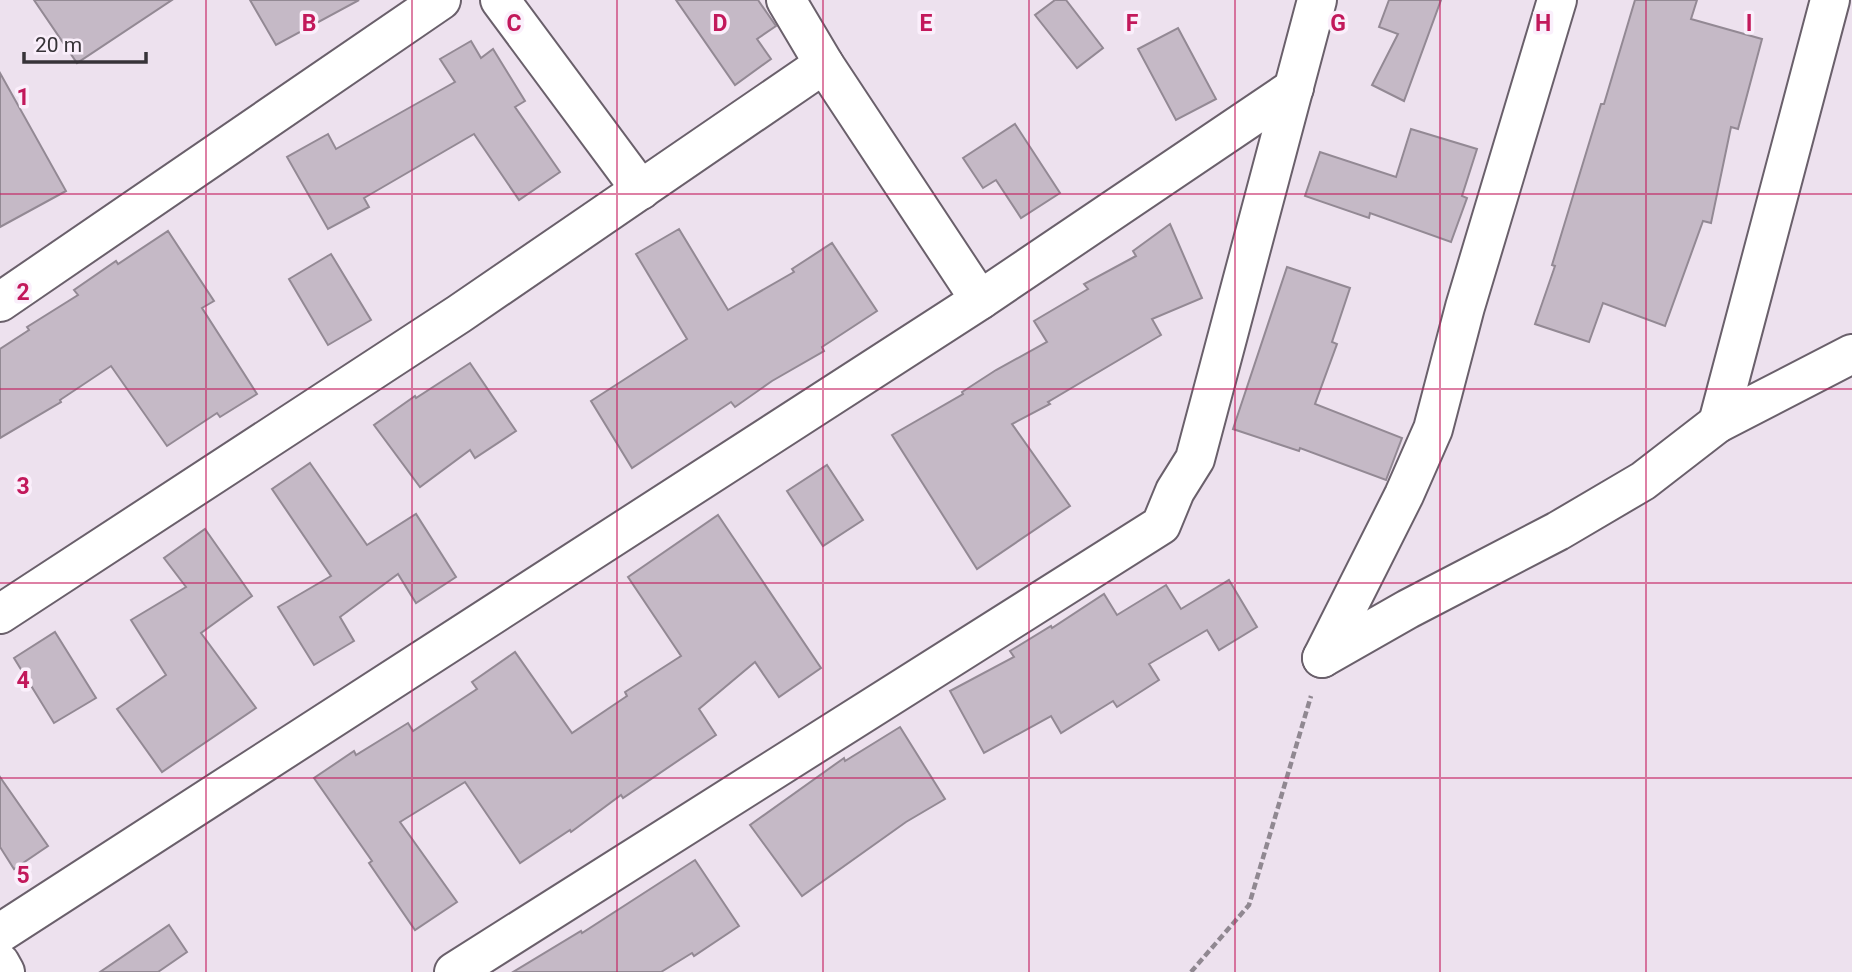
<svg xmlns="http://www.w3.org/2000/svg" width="1852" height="972" font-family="Roboto,sans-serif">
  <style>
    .building { fill: #c5b9c6; stroke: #938994; stroke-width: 2 }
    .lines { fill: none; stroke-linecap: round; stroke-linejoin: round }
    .street-casing { stroke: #6a606b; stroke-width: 42 }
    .path { stroke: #908891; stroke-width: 4.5; stroke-dasharray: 7 3.5; stroke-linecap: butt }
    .street { stroke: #fff; stroke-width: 38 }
    .grid { fill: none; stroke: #c2185b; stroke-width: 2; stroke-opacity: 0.55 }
    .grid-label { font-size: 23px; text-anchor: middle; font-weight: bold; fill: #c2185b; stroke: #faeffb; stroke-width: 7; stroke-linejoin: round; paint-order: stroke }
  </style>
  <rect width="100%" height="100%" fill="#ede1ee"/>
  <!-- building -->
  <g class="building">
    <polygon points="34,0 172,0 77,63"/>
    <polygon points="250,0 359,0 276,45"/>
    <polygon points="676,0 758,0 776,26 757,39 771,59 735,85"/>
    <polygon points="1055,0 1066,0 1103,48 1077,68 1035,15"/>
    <polygon points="1389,0 1441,0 1404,101 1372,85 1398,34 1379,27"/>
    <polygon points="1635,0 1697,0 1691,19 1762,39 1738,129 1731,127 1711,223 1703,221 1665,326 1603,303 1589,342 1535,324 1555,266 1552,265 1562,232 1601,104 1604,104"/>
    <polygon points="1178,28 1216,99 1176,120 1138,49"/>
    <polygon points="471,41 481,58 493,49 525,101 515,107 560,172 519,200 474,134 364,198 369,207 328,229 287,157 328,134 336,149 455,82 440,59"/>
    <polygon points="0,73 66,191 0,227"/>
    <polygon points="1015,124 1060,193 1021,218 996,180 983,188 963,158"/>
    <polygon points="1411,129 1477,149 1462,196 1467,198 1451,242 1370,213 1369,218 1305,196 1320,152 1396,177"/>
    <polygon points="1170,224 1202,298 1152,319 1161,335 1048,402 1050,404 1012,424 1070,506 977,569 892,435 963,394 962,392 996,370 1047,342 1034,321 1088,289 1084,284 1136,256 1133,251"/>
    <polygon points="679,229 728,310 794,272 792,269 832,243 877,311 822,347 824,351 772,381 735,407 731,402 632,468 591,401 687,339 636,254"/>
    <polygon points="168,231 214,301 202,308 257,394 220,417 217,413 167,446 111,366 60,400 61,402 0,438 0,349 29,330 27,327 78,295 74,290 116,261 118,264"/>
    <polygon points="331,254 371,320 328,345 289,279"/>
    <polygon points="1287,267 1350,288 1332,342 1337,344 1315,404 1402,438 1386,480 1300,448 1299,451 1233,429"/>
    <polygon points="470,363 516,431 475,458 470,450 420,487 374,425 415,396 416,398"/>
    <polygon points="310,463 367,545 416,514 456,577 416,603 398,574 340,617 354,641 314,665 278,607 331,576 272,489"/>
    <polygon points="827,465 863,520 823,546 787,491"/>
    <polygon points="718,515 821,668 779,697 755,662 699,709 716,735 623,798 621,795 571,832 570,830 520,863 465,782 400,822 457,902 415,930 369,863 372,861 314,778 354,751 356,755 408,723 413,731 477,689 472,682 515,652 572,733 627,696 625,692 681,656 628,577"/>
    <polygon points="205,529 252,596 201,633 256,708 162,772 117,709 166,675 131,620 186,587 164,558"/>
    <polygon points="1229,580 1257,627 1219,650 1207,630 1149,664 1159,680 1117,707 1113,701 1061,733 1051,716 984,753 950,691 1014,657 1010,651 1051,626 1052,628 1104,594 1117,615 1166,585 1181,609"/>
    <polygon points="55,632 96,698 54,723 14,658"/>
    <polygon points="900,727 945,799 906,822 802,896 750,825 844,758 845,761"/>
    <polygon points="0,777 48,846 14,869 0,847"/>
    <polygon points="695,860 739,926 694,956 692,953 661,972 513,972 581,931 582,933"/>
    <polygon points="169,925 187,952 158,972 100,972"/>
  </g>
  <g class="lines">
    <!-- street casing -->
    <g class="street-casing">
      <g id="street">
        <polyline points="500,0 641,190"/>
        <polyline points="786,0 824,64 980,300"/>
        <polyline points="0,302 441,0"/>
        <polyline points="1718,423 1830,0"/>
        <polyline points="0,614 459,314 824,64"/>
        <polyline points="1322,658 1404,495 1433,429 1465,307 1557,0"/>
        <polyline points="1322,658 1408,609 1558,531 1643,481 1718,423 1852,354"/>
        <polyline points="0,933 980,300 1294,88"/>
        <polyline points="0,963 5,972"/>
        <polyline points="454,972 1161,525 1175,491 1195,459 1317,0"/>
      </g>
    </g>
    <!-- path -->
    <polyline class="path" points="1191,972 1249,905 1311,696"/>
    <!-- street -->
    <use href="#street" class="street"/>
  </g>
  <!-- grid -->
  <path class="grid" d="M206 0V972M412 0V972M617 0V972M823 0V972M1029 0V972M1235 0V972M1440 0V972M1646 0V972M0 194H1852M0 389H1852M0 583H1852M0 778H1852"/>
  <g class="grid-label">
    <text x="309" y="31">B</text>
    <text x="514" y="31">C</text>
    <text x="720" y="31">D</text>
    <text x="926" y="31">E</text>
    <text x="1132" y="31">F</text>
    <text x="1338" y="31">G</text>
    <text x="1543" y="31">H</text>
    <text x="1749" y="31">I</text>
    <text x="23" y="105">1</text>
    <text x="23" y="300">2</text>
    <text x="23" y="494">3</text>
    <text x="23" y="688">4</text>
    <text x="23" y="883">5</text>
  </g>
  <!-- scale -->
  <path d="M24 52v10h122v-10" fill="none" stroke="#373338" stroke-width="3.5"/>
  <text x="35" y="52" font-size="21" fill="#373338" stroke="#faeffb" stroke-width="5" paint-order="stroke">20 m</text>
</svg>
